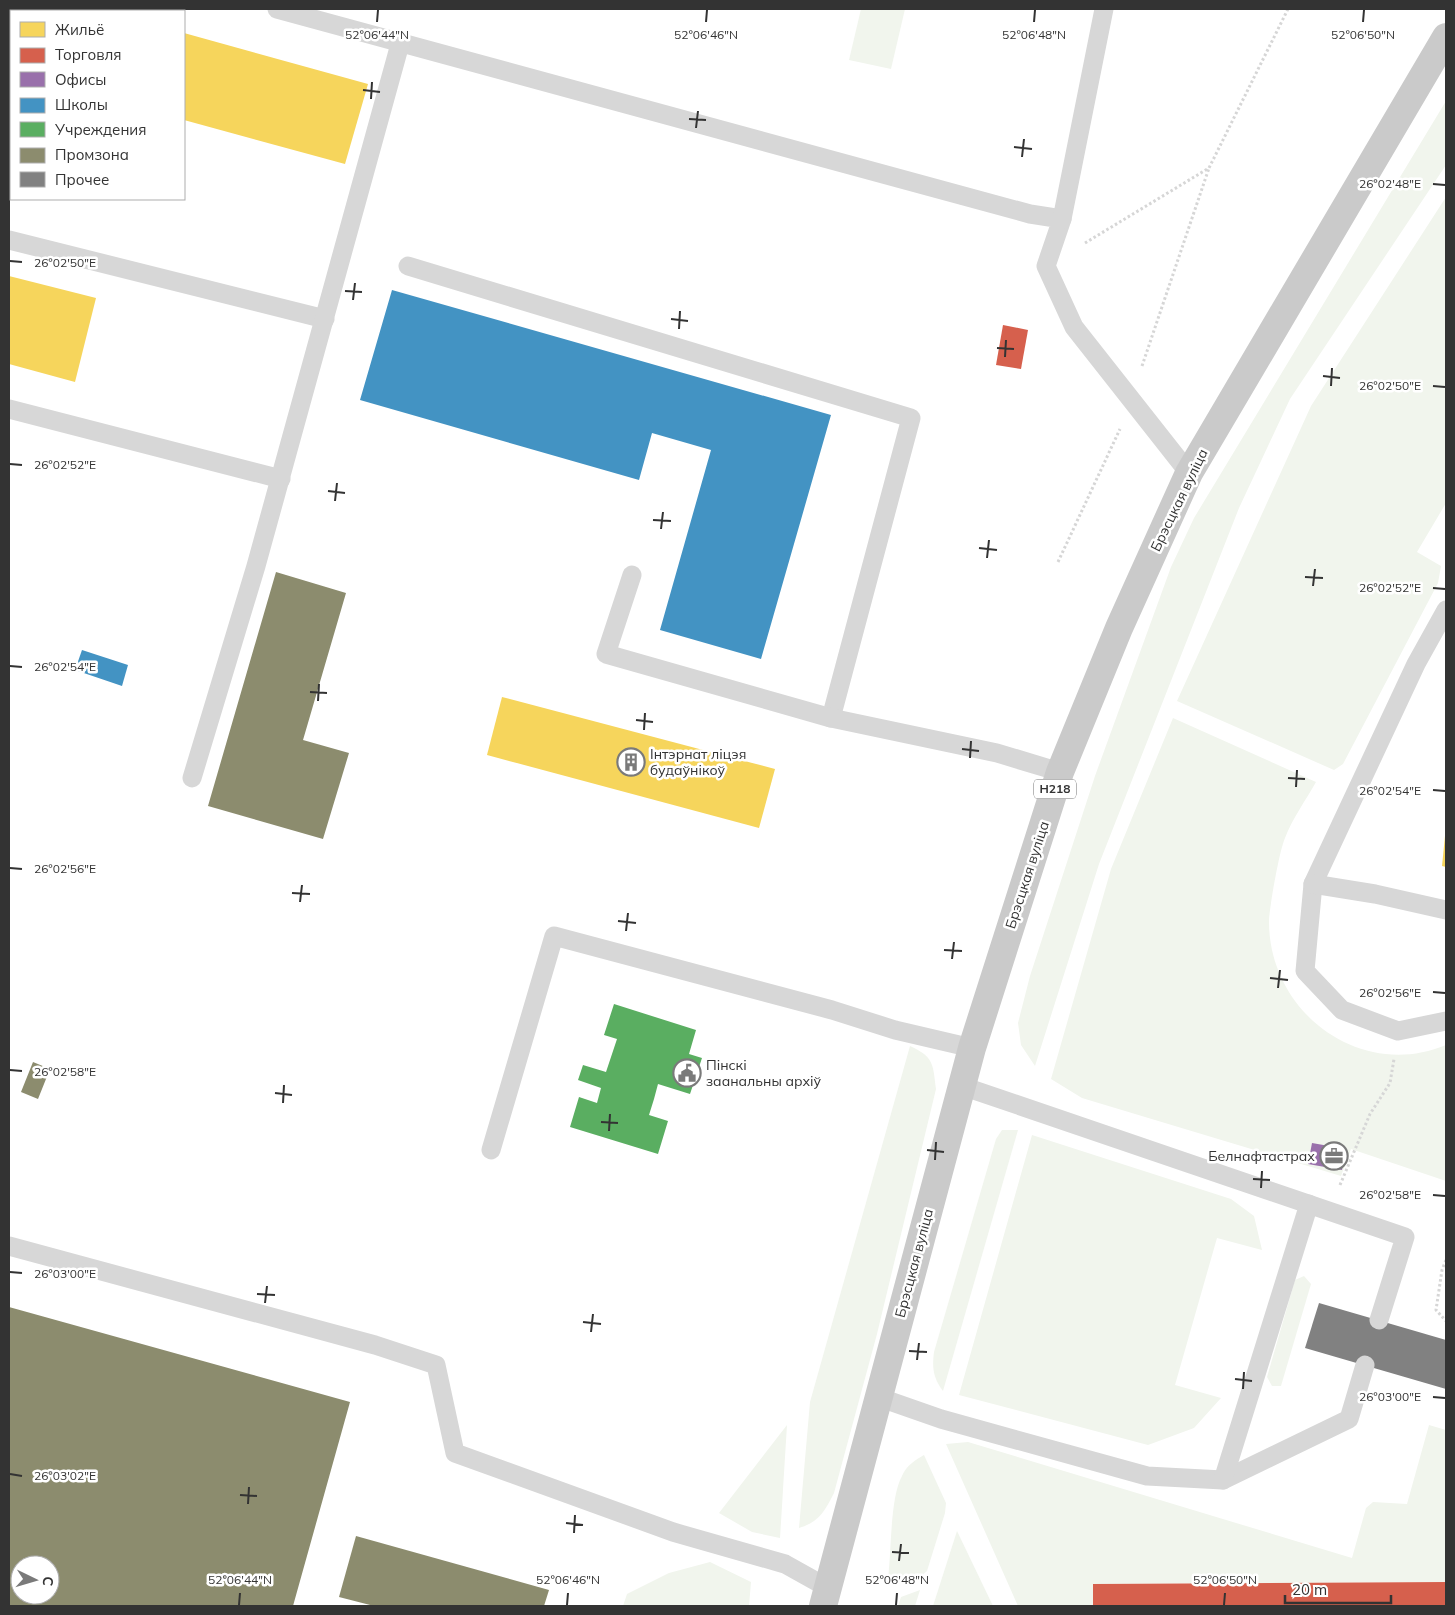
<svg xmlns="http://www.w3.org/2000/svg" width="1455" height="1615" font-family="Mulish,sans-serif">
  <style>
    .green { fill: #f1f5ed }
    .homes { fill: #f6d55c }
    .shops { fill: #d6604d }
    .offices { fill: #9970ab }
    .schools { fill: #4393c3 }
    .public { fill: #5aae61 }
    .industry { fill: #8c8c6e; fill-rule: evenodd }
    .building { fill: #818181 }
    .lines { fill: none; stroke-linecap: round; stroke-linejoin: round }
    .path { stroke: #d6d6d6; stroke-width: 3; stroke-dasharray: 2.5 2.5; stroke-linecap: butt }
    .lane { stroke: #d7d7d7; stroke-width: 19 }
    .primary { stroke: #cacaca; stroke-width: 28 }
    .ticks { fill: none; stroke: #333; stroke-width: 2 }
    .labels { text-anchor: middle; stroke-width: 5; stroke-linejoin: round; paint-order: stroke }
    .shield { fill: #fff; stroke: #707070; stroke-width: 1 }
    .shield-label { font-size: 12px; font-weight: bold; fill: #333 }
    .street-label { font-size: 14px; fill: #333; stroke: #fff }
    .poi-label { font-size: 14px; fill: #333; stroke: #fff; text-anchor: start }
    .ticks-label { font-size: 12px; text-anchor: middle; fill: #333; stroke: #fff; stroke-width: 5; stroke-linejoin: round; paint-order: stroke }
  </style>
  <rect width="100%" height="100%" fill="#fff"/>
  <!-- green -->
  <g class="green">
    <polygon points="861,9 905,9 891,69 849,60"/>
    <polygon points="1446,101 1446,165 1290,399 1239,508 1099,864 1035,1066 1021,1045 1018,1023 1030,976 1095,776 1171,567 1194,518"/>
    <polygon points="1446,197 1446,503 1417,552 1441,566 1438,583 1343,764 1334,770 1177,701 1311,406"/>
    <path d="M1173 718 1316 782C1306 800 1292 819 1285 838 1279 852 1270 905 1269 920 1268 1012 1360 1081 1446 1045V1181L1351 1149 1341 1176 1082 1098 1051 1079 1111 869Z"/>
    <path d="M910 1046C934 1057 933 1064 936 1089L877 1334 834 1493C825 1511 819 1522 799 1528L810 1402Z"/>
    <path d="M1002 1130H1018L943 1391C933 1378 932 1368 934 1352L996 1139Z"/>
    <polygon points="1032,1135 1231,1199 1254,1216 1262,1250 1217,1238 1175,1385 1221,1398 1194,1428 1148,1445 959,1395"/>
    <polygon points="1304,1276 1311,1284 1281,1386 1272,1386 1267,1377 1295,1280"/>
    <polygon points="787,1425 780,1538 752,1532 719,1513"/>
    <polygon points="1429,1425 1446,1430 1446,1582 1093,1584 1093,1606 1018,1606 946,1444 968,1442 1352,1558 1366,1508 1373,1502 1407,1504"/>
    <path d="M924 1455 946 1503 945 1513 927 1571 920 1577 887 1586C892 1557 889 1500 902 1476 906 1466 915 1460 924 1455Z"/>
    <polygon points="957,1531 993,1606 933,1606"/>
    <polygon points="710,1562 751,1582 749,1606 623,1606 627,1594 669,1573"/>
    <polygon points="920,1590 915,1606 898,1606 901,1597"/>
  </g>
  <!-- homes -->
  <g class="homes">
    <polygon points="9,9 97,9 104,11 11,11 11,72 9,71"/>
    <polygon points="184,33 368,84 345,164 184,120"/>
    <polygon points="9,276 96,298 75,382 9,364"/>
    <polygon points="502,697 775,769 759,828 487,755"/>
    <polygon points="1445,836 1446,836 1446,867 1442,866"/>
  </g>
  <!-- shops -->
  <g class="shops">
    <polygon points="1003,325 1028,330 1021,369 996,365"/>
    <polygon points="1446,1582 1446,1606 1093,1606 1093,1584"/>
  </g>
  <!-- offices -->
  <polygon class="offices" points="1312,1143 1346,1149 1342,1170 1308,1164"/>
  <!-- schools -->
  <g class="schools">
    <polygon points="392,290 831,415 761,659 660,630 711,450 652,433 639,480 360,400"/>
    <polygon points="82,650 128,665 122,686 75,670"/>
  </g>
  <!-- public -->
  <polygon class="public" points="614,1004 696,1030 689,1054 702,1058 690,1094 658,1084 654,1099 649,1115 668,1121 658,1154 570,1127 579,1097 597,1103 601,1088 578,1080 583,1065 606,1072 617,1039 604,1035"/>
  <!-- industry -->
  <g class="industry">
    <polygon points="276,572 346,593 303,740 349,753 323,839 208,806"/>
    <polygon points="33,1062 50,1069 38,1099 21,1092"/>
    <path d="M9 1307 350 1402 293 1606H9ZM20 1565H50V1595H20Z"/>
    <polygon points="356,1536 549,1590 544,1606 374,1606 339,1597"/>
  </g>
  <!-- building -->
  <polygon class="building" points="1319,1303 1446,1340 1446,1389 1305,1348"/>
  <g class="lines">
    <!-- path -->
    <g class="path">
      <polyline points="1085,243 1209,168 1288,9"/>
      <polyline points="1142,366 1209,168"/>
      <polyline points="1058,562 1120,429"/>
      <polyline points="1340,1185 1370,1114 1390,1083 1394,1059"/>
      <polyline points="1446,1260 1442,1270 1436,1310 1446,1321"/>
    </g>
    <!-- lane -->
    <g class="lane">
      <polyline points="277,9 1030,214 1062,219 1046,266 1074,327 1189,473"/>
      <polyline points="1062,219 1104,9"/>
      <polyline points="9,240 325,319"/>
      <polyline points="408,266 911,418 831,718"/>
      <polyline points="9,409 281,479"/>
      <polyline points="632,575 606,654 831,718 997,753 1060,772"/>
      <polyline points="1446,610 1416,664 1313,884 1305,971 1342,1010 1398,1031 1446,1021"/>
      <polyline points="192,778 256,566 400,44"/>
      <polyline points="1313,884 1375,894 1446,910"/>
      <polyline points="962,1086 1405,1237 1379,1320"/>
      <polyline points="491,1150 554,936 832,1010 895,1030 972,1048"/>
      <polyline points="9,1246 375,1345 436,1365 455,1453 673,1532 785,1564 828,1588"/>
      <polyline points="878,1397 941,1419 1147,1476 1223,1480 1349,1419 1365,1365"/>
      <polyline points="1223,1480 1309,1204"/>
    </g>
    <!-- primary -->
    <polyline class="primary" points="823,1606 972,1048 1060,772 1119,628 1189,473 1446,37"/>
  </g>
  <!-- ticks -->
  <path class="ticks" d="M377 22 378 10M706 22 707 10M1034 22 1035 10M1363 22 1364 10M363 90 380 92M371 99 372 82M689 119 706 120M696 128 698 111M1014 147 1032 149M1022 157 1024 139M1433 184 1445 185M10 261 22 262M345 291 362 292M353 300 355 283M671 319 688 321M679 329 680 311M997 348 1014 349M1005 357 1006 340M1323 376 1340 378M1331 386 1332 368M1433 386 1445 387M10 464 22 465M328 491 345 493M335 501 337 483M653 520 671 521M661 529 663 512M979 548 997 550M987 558 989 540M1305 577 1323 578M1313 586 1315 569M1433 588 1445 589M10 666 22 667M310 692 327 693M318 701 319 684M636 720 653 722M644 730 645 713M962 749 979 751M970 758 971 741M1288 778 1305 779M1296 787 1297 770M1433 790 1445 791M10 868 22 869M292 893 310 894M300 902 302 885M618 921 636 923M626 931 628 913M944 950 962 951M952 959 954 942M1270 978 1288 980M1278 988 1280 970M1433 992 1445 993M10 1070 22 1071M275 1093 292 1095M283 1103 284 1085M601 1122 618 1123M609 1131 610 1114M927 1150 944 1152M935 1160 936 1142M1253 1179 1270 1180M1261 1188 1262 1171M1433 1195 1445 1196M10 1272 22 1273M257 1294 275 1295M265 1303 267 1286M583 1322 601 1324M591 1332 593 1314M909 1351 927 1352M917 1360 919 1343M1235 1379 1252 1381M1243 1389 1244 1372M1433 1397 1445 1398M10 1474 22 1476M240 1495 257 1496M248 1504 249 1487M566 1523 583 1525M574 1533 575 1515M892 1552 909 1553M899 1561 901 1544M239 1605 240 1593M567 1605 568 1593M896 1605 897 1593M1224 1605 1225 1593"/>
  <!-- icons -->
  <defs>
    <g id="building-ring" transform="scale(1.4375)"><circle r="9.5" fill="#fff" stroke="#7a7a7a" stroke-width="1.5"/><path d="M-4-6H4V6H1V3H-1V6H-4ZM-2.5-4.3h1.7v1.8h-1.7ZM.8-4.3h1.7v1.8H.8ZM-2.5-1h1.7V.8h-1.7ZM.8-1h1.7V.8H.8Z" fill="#7a7a7a"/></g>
    <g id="civic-ring" transform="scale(1.4375)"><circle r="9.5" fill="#fff" stroke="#7a7a7a" stroke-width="1.5"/><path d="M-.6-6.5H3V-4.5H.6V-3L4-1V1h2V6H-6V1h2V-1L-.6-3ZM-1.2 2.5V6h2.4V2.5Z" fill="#7a7a7a"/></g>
    <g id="office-ring" transform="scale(1.4375)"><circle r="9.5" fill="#fff" stroke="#7a7a7a" stroke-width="1.5"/><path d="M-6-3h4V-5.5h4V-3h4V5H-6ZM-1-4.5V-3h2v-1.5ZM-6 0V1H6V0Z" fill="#7a7a7a"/></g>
  </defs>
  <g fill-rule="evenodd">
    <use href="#building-ring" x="631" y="762"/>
    <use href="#civic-ring" x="687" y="1073"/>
    <use href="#office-ring" x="1334" y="1156"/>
  </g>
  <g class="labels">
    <!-- shield labels -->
    <rect class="shield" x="1034" y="779.5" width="42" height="19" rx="4"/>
    <g class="shield-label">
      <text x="1055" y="793">Н218</text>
    </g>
    <!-- street labels -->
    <g class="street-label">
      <text transform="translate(1179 500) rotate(-64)" y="5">Брэсцкая вуліца</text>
      <text transform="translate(1027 875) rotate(-72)" y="5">Брэсцкая вуліца</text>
      <text transform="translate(914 1263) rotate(-75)" y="5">Брэсцкая вуліца</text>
    </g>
    <!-- poi labels -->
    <g class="poi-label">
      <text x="650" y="759">Інтэрнат ліцэя<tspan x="650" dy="16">будаўнікоў</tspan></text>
      <text x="706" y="1070">Пінскі<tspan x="706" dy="16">заанальны архіў</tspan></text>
      <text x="1315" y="1161" text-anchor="end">Белнафтастрах</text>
    </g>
  </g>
  <g class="ticks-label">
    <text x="377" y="39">52°06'44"N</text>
    <text x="706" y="39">52°06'46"N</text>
    <text x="1034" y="39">52°06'48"N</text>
    <text x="1363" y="39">52°06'50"N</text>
    <text x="1390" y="188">26°02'48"E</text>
    <text x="65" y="267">26°02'50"E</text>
    <text x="1390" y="390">26°02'50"E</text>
    <text x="65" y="469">26°02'52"E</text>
    <text x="1390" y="592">26°02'52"E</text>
    <text x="65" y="671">26°02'54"E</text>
    <text x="1390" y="795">26°02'54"E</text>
    <text x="65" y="873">26°02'56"E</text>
    <text x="1390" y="997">26°02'56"E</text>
    <text x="65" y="1076">26°02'58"E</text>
    <text x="1390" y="1199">26°02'58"E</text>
    <text x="65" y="1278">26°03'00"E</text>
    <text x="1390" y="1401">26°03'00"E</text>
    <text x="65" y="1480">26°03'02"E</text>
    <text x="240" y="1584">52°06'44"N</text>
    <text x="568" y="1584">52°06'46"N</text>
    <text x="897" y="1584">52°06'48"N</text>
    <text x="1225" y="1584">52°06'50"N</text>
  </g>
  <!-- border -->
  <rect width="1455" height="1615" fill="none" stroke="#333333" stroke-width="20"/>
  <!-- legend -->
  <rect x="10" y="10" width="175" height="190" fill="#ffffff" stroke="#adadad"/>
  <rect x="20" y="22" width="25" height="15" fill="#f6d55c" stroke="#adadad"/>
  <text x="55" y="35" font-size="15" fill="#333333">Жильё</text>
  <rect x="20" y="48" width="25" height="15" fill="#d6604d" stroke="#adadad"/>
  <text x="55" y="60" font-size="15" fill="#333333">Торговля</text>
  <rect x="20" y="72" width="25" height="15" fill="#9970ab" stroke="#adadad"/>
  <text x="55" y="85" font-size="15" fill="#333333">Офисы</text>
  <rect x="20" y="98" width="25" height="15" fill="#4393c3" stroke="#adadad"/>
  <text x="55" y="110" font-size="15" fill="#333333">Школы</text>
  <rect x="20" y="122" width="25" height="15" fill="#5aae61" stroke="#adadad"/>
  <text x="55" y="135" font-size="15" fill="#333333">Учреждения</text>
  <rect x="20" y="148" width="25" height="15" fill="#8c8c6e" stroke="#adadad"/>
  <text x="55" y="160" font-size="15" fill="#333333">Промзона</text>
  <rect x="20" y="172" width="25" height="15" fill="#818181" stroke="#adadad"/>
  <text x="55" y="185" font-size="15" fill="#333333">Прочее</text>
  <!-- north arrow -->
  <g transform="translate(35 1580) rotate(95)"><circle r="24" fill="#ffffff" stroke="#adadad"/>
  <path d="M0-4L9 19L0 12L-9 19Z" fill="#7a7a7a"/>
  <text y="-8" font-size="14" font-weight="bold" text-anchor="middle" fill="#333333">С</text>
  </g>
  <!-- scale -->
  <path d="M1285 1595v8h106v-8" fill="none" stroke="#333333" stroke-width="2.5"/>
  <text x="1292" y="1595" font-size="15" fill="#333333" stroke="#ffffff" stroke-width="4" paint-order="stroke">20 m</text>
</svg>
